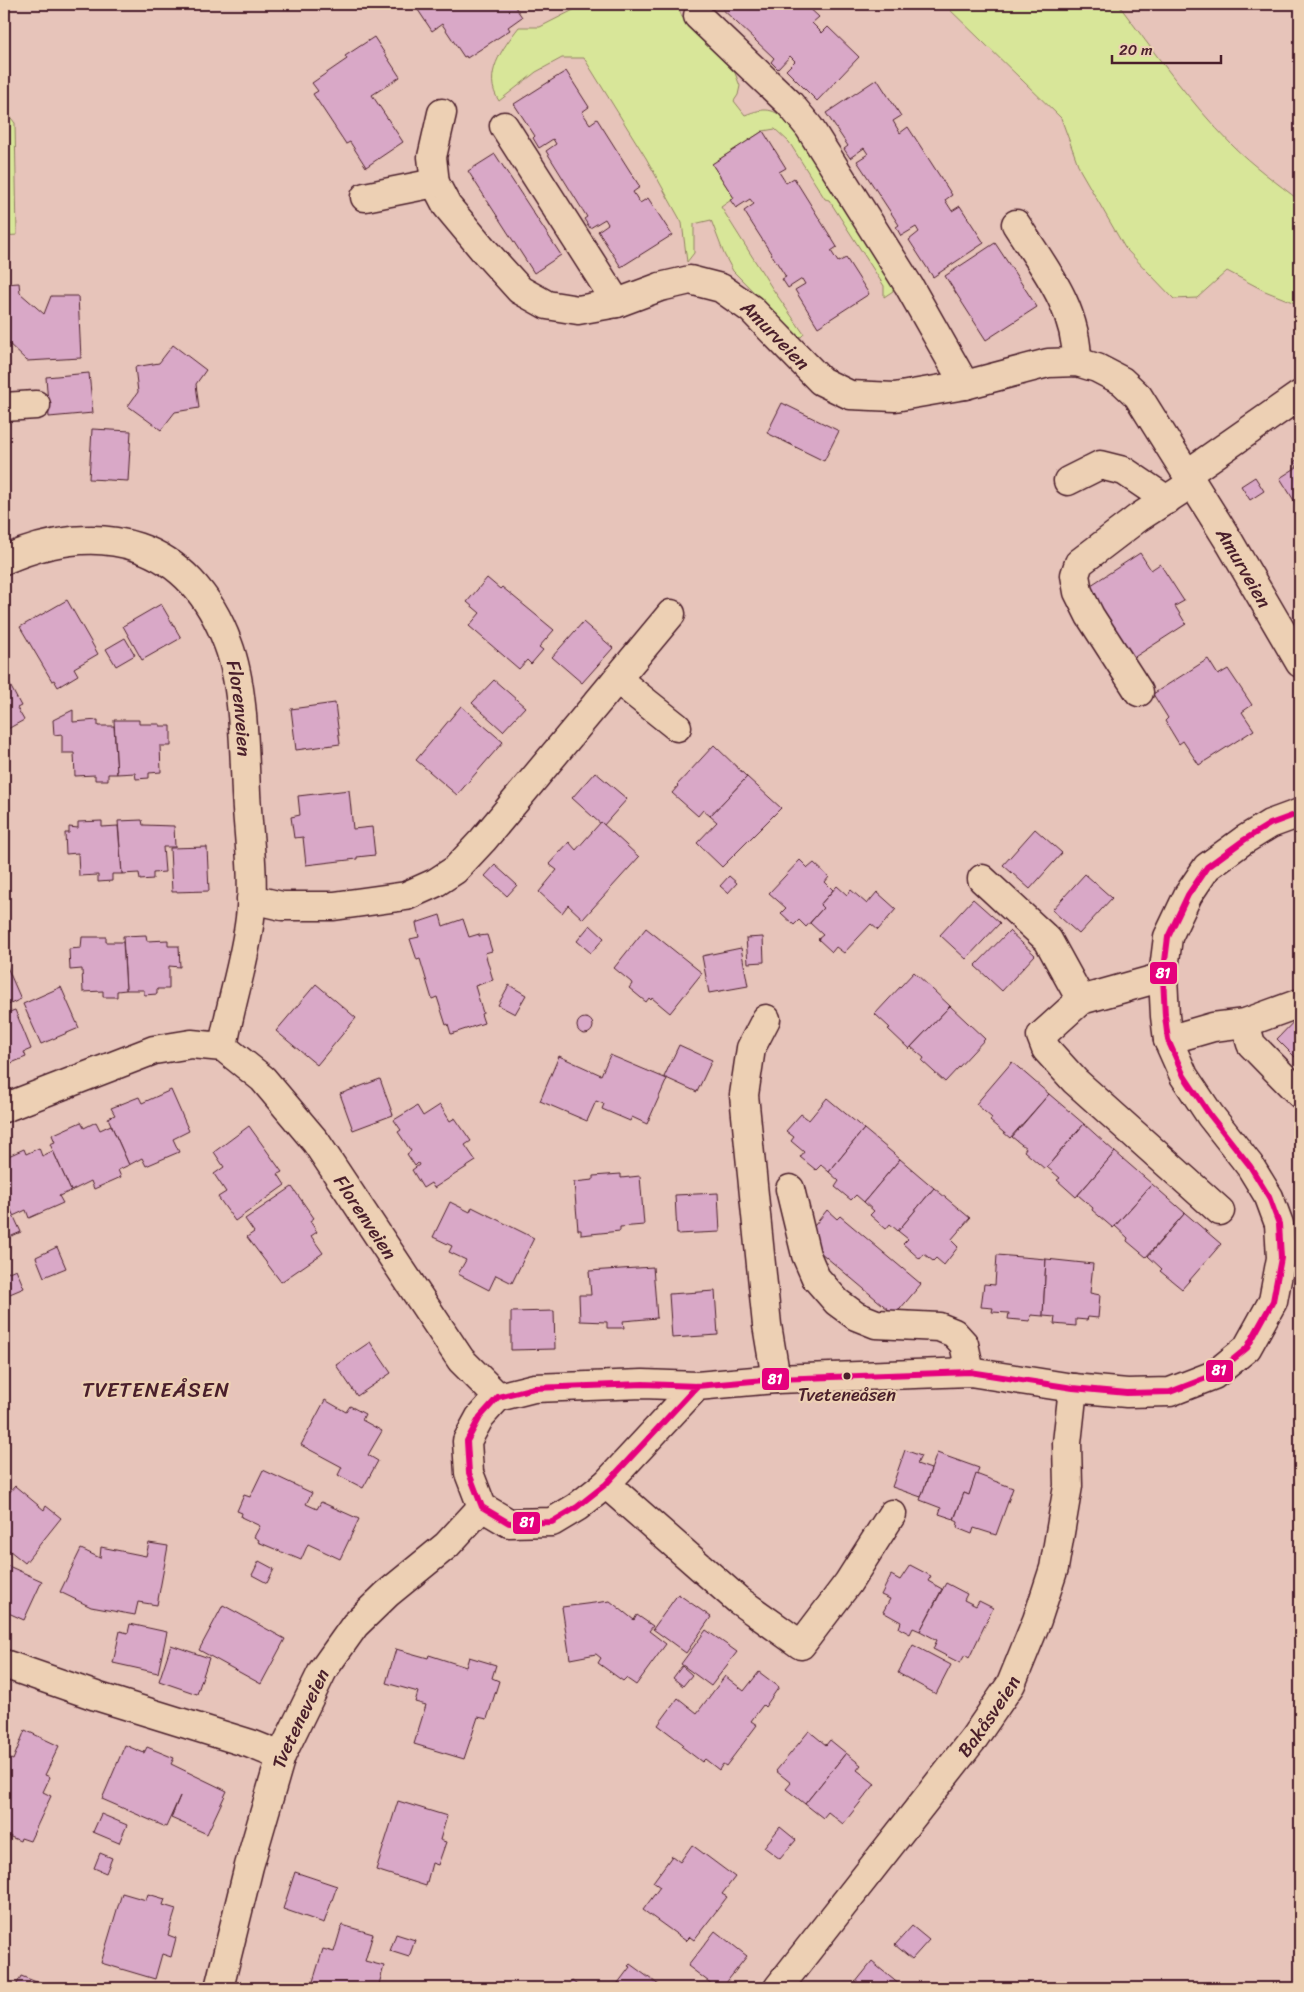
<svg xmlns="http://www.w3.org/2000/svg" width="1304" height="1992" font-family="Sriracha,sans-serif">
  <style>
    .green { fill: #d8e699; stroke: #918262 }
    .building { fill: #d9a8c7; stroke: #4a1f2b }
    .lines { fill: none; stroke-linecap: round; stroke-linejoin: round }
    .minor-casing { stroke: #4a1f2b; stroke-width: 31 }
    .minor { stroke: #edd0b4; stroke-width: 28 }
    .bus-1-casing { stroke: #edd0b4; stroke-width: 10 }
    .bus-1 { stroke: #e5007d; stroke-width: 6 }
    .bus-dot { fill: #4a1f2b; stroke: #edd0b4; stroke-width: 2 }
    .labels { text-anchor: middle; stroke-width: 4.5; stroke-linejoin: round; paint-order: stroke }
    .bus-label { font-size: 18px; fill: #4a1f2b; stroke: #edd0b4 }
    .street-label { font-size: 19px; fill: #4a1f2b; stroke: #edd0b4 }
    .quarter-label { font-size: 21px; letter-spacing: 1px; fill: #4a1f2b; stroke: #edd0b4 }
    .line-badge { stroke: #edd0b4; stroke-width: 2 }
    .badge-label { font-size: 14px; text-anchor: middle; font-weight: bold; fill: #fff }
  </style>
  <rect width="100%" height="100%" fill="#e7c4ba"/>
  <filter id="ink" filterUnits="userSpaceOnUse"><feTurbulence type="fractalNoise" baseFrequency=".02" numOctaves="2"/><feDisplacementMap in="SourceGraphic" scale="10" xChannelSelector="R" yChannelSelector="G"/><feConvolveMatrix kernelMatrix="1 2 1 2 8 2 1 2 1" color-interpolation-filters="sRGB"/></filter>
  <g filter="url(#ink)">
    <!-- green -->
    <g class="green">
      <path d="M585 4H677L682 17 735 73 740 86 738 95 734 101 745 115C766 107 772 108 790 122L894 278 893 291 884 297V286L829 200 825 199 789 142 775 129 763 131 712 164 734 198 721 207 772 288 804 334 801 337 797 336 733 271 724 254 711 220 694 224V253L687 262 682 223 646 158 584 58H562L536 72 499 101C482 75 502 49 519 27H540Z"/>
      <path d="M944 4H1118C1154 52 1189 101 1232 145 1252 165 1277 183 1300 201V305L1265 291 1227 271 1197 298 1174 299 1125 248 1080 170 1061 118Z"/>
      <polygon points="4,109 15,123 17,235 4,236"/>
    </g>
    <!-- building -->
    <g class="building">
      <polygon points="414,4 513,4 522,17 508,27 510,30 467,58 466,56 464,57 442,24 432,31"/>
      <polygon points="717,4 805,4 819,17 812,23 822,33 828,27 859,57 817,101 786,70 795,61 790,56 778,69 771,62 774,58"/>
      <polygon points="374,37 400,77 372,95 403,142 366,167 350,142 346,144 313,94 318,91 312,83 347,59 345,56"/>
      <polygon points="566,71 589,107 582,112 590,124 597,119 640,187 633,192 640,203 648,198 672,235 621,267 598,231 608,224 605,219 590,228 584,219 587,217 546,151 556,144 553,139 539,148 533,138 535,136 514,104"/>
      <polygon points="877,79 901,116 893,121 900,133 908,127 952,195 945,200 952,211 960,206 984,243 933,277 909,240 919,232 916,227 901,236 896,227 899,225 857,161 868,154 864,148 850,158 844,149 848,146 826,113"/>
      <polygon points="763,131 786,168 779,172 786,183 794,178 837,247 831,251 838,262 846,258 869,294 818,327 795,290 805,284 802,279 788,288 782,279 786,277 744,211 754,204 750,199 736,208 730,200 734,198 712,164"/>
      <polygon points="495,154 561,255 534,273 468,171"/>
      <polygon points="995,243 1037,307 986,340 945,276"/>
      <polygon points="19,283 20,293 44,314 51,296 78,296 81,358 27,361 4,339 4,284"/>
      <polygon points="173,345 206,370 196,384 199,408 175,412 161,430 128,406 138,392 135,367 159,363"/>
      <polygon points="89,373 93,413 49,417 46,377"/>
      <polygon points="782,403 839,431 824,461 767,433"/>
      <polygon points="92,429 131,431 128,481 89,479"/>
      <polygon points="1300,457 1300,510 1280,478 1297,467 1294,462"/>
      <polygon points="1255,477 1264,491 1250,500 1241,486"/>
      <polygon points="1140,553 1151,570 1160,564 1184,601 1175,606 1186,624 1130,660 1085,589"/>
      <polygon points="1300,567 1300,583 1293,572"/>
      <polygon points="487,578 500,589 502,587 554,630 539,647 543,650 531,664 527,660 519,669 469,626 480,613 467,602"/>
      <polygon points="67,600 98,654 74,668 78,675 58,687 54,680 52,681 20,627"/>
      <polygon points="161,604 181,638 142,660 123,626"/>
      <polygon points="583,622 613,648 582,683 552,657"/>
      <polygon points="125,638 135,655 116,666 106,649"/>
      <polygon points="1208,659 1218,675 1228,669 1252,705 1242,712 1254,730 1199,765 1183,741 1179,744 1165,721 1168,718 1153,694"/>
      <polygon points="4,674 21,706 17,708 24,720 4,731"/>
      <polygon points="494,680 525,707 503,731 472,703"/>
      <polygon points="335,703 340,744 296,750 291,709"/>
      <polygon points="461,706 503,742 457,795 416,760"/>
      <polygon points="73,710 73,722 98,720 98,726 114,726 117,774 108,774 108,780 95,780 95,775 75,776 74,753 62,753 62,734 54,735 53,720"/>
      <polygon points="114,720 139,720 139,724 160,724 160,726 171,726 171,746 160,746 161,772 149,773 149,778 136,779 135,773 117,774"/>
      <polygon points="714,745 747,777 710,816 703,810 698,816 672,793 678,786 677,785"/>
      <polygon points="595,772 627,799 603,826 572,798"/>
      <polygon points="747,777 781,808 722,867 697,843 717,822 710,816"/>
      <polygon points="349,790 353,829 372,827 375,855 357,857 357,859 306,865 303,837 294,838 291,817 300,815 298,796"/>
      <polygon points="142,820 143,825 174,826 175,847 163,847 165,872 153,873 153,879 140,880 139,873 122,874 118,821"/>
      <polygon points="102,821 102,827 118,826 122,874 112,874 112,881 98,882 98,875 79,876 78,853 66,854 65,833 69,833 69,827 78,828 78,822"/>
      <polygon points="601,822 639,857 583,919 568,905 562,913 539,892 557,870 549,864 569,842 576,850"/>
      <polygon points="1035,829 1062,853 1030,889 1003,865"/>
      <polygon points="207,847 209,891 172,892 170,848"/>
      <polygon points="800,860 808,868 814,863 829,877 825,882 833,890 820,905 823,908 806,927 799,920 794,925 781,913 786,908 769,893"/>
      <polygon points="495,865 517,885 507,896 485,876"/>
      <polygon points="1085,874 1112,898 1079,934 1052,910"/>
      <polygon points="729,876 737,883 728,893 720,886"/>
      <polygon points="837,886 847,895 851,890 867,904 877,892 896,909 878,930 871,924 844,953 836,947 832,952 818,939 823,935 810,923 823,908 820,905"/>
      <polygon points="973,899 1000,923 966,959 940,935"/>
      <polygon points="440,915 443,926 463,919 469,937 479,934 479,936 487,935 492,951 485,953 493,980 475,986 483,1013 481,1014 484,1023 451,1034 448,1024 446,1025 437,997 432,999 420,959 417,960 410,939 419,937 416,923"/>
      <polygon points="590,925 604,938 591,953 577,941"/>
      <polygon points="646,928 702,973 670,1013 652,998 651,1000 649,998 646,1002 629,988 632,984 631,982 614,968"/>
      <polygon points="1009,931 1035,955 1002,991 975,966"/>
      <polygon points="146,935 147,941 168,940 168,946 179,946 180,967 169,966 169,989 157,989 157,994 144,995 144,990 126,990 123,936"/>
      <polygon points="82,937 106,937 106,942 123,942 126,990 117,991 117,997 103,997 103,991 83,992 82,969 70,970 69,949 81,948"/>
      <polygon points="763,937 764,962 748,963 746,938"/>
      <polygon points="741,948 748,986 709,993 702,956"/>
      <polygon points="4,960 21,999 4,1007"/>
      <polygon points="914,972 950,1006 909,1049 888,1029 890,1028 875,1014"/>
      <polygon points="316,984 356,1018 317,1065 276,1031"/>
      <polygon points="509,985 526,995 515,1014 498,1005"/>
      <polygon points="61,987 79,1028 41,1044 23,1004"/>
      <polygon points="950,1006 985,1039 945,1082 922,1061 924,1058 911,1047"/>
      <polygon points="15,1010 31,1049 24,1052 26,1057 9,1064 7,1059 4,1060 4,1013 4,1014"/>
      <polygon points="1300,1015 1300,1062 1277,1039"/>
      <circle cx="585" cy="1026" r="8"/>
      <polygon points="679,1045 712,1060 697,1092 664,1077"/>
      <polygon points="610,1055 667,1079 647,1124 632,1117 630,1121 602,1109 604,1104 596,1101 587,1121 540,1101 559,1056 601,1075"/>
      <polygon points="1012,1062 1049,1094 1010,1138 990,1121 992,1118 976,1104"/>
      <polygon points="380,1079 393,1115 353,1130 340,1094"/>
      <polygon points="171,1090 189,1131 173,1139 179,1152 146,1166 142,1158 129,1165 108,1118 115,1115 111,1108 139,1097 142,1103"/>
      <polygon points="1049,1094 1084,1124 1045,1169 1024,1151 1026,1148 1012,1137"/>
      <polygon points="827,1098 864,1129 829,1172 821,1165 816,1170 800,1157 804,1152 791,1141 794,1137 786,1131 801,1114 809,1120"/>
      <polygon points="440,1105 450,1121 455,1118 471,1141 465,1145 476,1161 434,1188 431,1183 423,1188 412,1170 419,1165 418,1163 415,1166 407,1154 411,1151 398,1132 401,1130 394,1120 417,1106 423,1116"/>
      <polygon points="81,1122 84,1128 96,1122 100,1130 111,1125 129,1165 118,1170 121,1177 94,1189 91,1181 71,1191 50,1144 55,1142 52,1135"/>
      <polygon points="1084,1124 1115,1152 1076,1197 1057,1180 1060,1178 1047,1167"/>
      <polygon points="249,1126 282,1172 278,1174 285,1185 235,1221 218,1197 226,1192 214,1174 224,1167 214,1152"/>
      <polygon points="864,1129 900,1159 864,1202 856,1195 851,1200 835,1187 839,1181 829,1172"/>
      <polygon points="39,1148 42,1156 53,1151 71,1191 59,1196 63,1203 29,1218 26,1210 13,1216 4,1195 4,1158 24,1149 26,1154"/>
      <polygon points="1115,1152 1152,1184 1113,1228 1092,1210 1093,1208 1078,1195"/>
      <polygon points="900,1159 934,1188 898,1231 890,1224 886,1229 870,1215 874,1211 864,1202"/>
      <polygon points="621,1174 621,1178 640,1176 644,1225 620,1227 620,1231 581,1235 581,1230 578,1230 574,1182 593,1180 593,1176"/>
      <polygon points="1152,1184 1185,1213 1146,1257 1127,1241 1128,1238 1115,1226"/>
      <polygon points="292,1187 314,1218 310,1221 317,1232 311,1236 323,1253 281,1282 247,1237 254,1232 245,1219"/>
      <polygon points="934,1188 970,1218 951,1240 958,1247 944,1265 936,1258 933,1261 924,1254 920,1259 903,1244 908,1239 898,1231"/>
      <polygon points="718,1193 720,1232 677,1234 675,1195"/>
      <polygon points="4,1195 21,1232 5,1239 4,1236"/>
      <polygon points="450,1202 470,1212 472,1207 534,1238 512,1283 496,1275 489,1290 458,1274 466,1260 449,1252 452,1246 433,1237"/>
      <polygon points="827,1210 837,1219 840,1216 921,1284 895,1315 814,1247 807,1235"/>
      <polygon points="1185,1213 1221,1244 1182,1289 1160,1271 1162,1269 1148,1256"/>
      <polygon points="57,1247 66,1268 44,1277 36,1257"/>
      <polygon points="997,1255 1046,1259 1043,1316 1031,1315 1030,1321 1008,1319 1009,1313 992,1312 993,1308 981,1307 984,1284 995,1285"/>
      <polygon points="1046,1259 1093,1264 1090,1293 1100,1295 1098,1318 1088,1317 1087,1320 1076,1319 1076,1326 1054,1324 1055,1317 1043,1316"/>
      <polygon points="653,1267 657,1318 623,1321 624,1328 607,1328 607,1322 580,1321 579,1295 591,1295 589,1271"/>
      <polygon points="16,1269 24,1288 5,1296 4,1274"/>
      <polygon points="715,1291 718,1335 672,1338 669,1294"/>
      <polygon points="554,1311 555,1349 511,1350 511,1312"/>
      <polygon points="370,1342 391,1373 357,1396 336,1365"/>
      <polygon points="325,1400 346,1412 350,1406 365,1414 362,1420 382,1431 368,1455 378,1461 363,1488 338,1475 342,1467 301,1445"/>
      <polygon points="905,1450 921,1456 917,1464 931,1469 921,1497 892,1487"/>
      <polygon points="937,1453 979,1468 969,1495 964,1493 954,1519 939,1514 941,1508 920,1500"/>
      <polygon points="263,1470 312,1493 306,1504 317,1509 321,1502 359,1519 340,1559 308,1544 301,1560 258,1542 259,1540 254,1537 260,1526 241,1517 242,1513 237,1511 244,1495 250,1497"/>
      <polygon points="976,1474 1013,1488 996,1535 974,1528 972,1534 957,1528 958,1522 954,1520 964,1493 969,1495"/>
      <polygon points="15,1486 44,1510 46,1506 61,1518 25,1563 4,1546 4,1491 8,1494"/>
      <polygon points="149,1543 168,1546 157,1605 138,1602 135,1615 91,1607 60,1592 81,1549 100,1558 101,1547 146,1556"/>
      <polygon points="259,1561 274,1569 267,1583 252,1575"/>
      <polygon points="4,1564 42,1581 24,1620 4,1611"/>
      <polygon points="910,1565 931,1576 928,1581 942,1589 920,1631 913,1628 910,1634 899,1628 901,1622 883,1612 890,1599 881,1595 891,1575 900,1580"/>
      <polygon points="946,1583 967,1594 964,1600 976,1606 979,1601 993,1608 969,1658 965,1655 960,1663 933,1649 937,1640 920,1631"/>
      <polygon points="678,1594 711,1617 686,1653 653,1629"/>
      <polygon points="610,1601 634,1620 637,1615 653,1626 649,1631 666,1644 636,1685 626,1678 623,1681 598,1663 601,1658 596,1654 570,1659 562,1607"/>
      <polygon points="223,1605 285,1639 261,1684 199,1650"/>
      <polygon points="130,1624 167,1632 158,1673 113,1663 120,1631 128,1633"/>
      <polygon points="706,1630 737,1652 711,1686 681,1664"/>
      <polygon points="171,1645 209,1658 197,1694 159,1681"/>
      <polygon points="913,1645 951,1665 936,1694 898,1673"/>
      <polygon points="396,1649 428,1658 429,1655 466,1667 469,1657 496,1665 492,1678 499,1681 487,1719 478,1717 464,1759 414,1744 426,1705 415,1702 418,1692 386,1683"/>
      <polygon points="682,1666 692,1675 683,1686 673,1678"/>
      <polygon points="759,1672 779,1687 765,1707 763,1705 751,1721 757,1725 726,1766 723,1764 719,1770 705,1759 702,1762 681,1746 683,1744 658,1725 678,1698 697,1713 725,1676 744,1691"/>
      <polygon points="25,1730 59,1746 45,1775 50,1777 43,1792 51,1796 30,1841 21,1838 20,1841 4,1834 4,1756 13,1760"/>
      <polygon points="809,1731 826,1745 830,1740 846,1753 805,1804 786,1789 791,1783 776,1771"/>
      <polygon points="125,1745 144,1753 147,1747 174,1758 171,1764 227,1791 207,1834 171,1818 180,1796 166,1827 102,1799"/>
      <polygon points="846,1753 861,1765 857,1770 875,1784 843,1824 828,1812 823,1818 805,1804"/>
      <polygon points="398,1801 447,1816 440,1840 446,1842 438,1865 432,1863 426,1886 376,1870"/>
      <polygon points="101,1814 127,1825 119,1843 93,1832"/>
      <polygon points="780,1827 796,1840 780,1859 764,1847"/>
      <polygon points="692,1845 735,1877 722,1894 727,1897 711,1918 694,1940 690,1937 686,1941 643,1910 660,1887 653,1882 672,1856 680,1862"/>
      <polygon points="100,1853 112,1858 106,1873 94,1868"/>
      <polygon points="295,1872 337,1886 324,1923 283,1909"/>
      <polygon points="122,1893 146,1900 148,1894 165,1899 163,1905 176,1909 168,1935 176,1938 171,1957 162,1954 155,1979 101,1963"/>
      <polygon points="342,1925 373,1934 365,1961 384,1966 378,1988 311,1988 323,1949 334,1952"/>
      <polygon points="912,1926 929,1940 912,1959 895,1945"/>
      <polygon points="715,1931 747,1956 722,1988 717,1988 688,1966"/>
      <polygon points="396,1934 415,1940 409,1957 390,1951"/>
      <polygon points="872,1962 900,1985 897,1988 851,1988"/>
      <polygon points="630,1964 663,1988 611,1988 613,1986 615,1987 630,1967 628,1966"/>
      <polygon points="21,1976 52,1988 15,1988"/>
      <polygon points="572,1981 581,1988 566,1988"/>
    </g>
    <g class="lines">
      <!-- minor casing -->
      <g class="minor-casing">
        <g id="minor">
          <polyline points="698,16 790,104 809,127 909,286 965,385"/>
          <path id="s1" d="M442 113 432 157 435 183 447 206 482 248 520 290 547 305 578 310 617 303 660 287 690 280 721 288 751 309 821 381 850 395 895 397 965 385 1048 363 1077 362 1097 368 1122 381 1138 396 1230 543 1300 663"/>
          <polyline points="504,126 617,303"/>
          <polyline points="365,197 435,183"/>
          <path d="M1016 224C1044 268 1077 307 1077 362"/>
          <polyline points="4,407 36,405"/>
          <polyline points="1187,474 1300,395"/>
          <polyline points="1068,481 1100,465 1124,471 1167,500"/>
          <path id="s2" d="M4 560C100 518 190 540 228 644 244 686 244 748 246 793 248 834 255 877 250 918 245 962 230 1004 223 1047"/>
          <polyline points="617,679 677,727"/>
          <polyline points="1139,692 1090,616 1078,592 1075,575 1079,563 1138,518 1192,483"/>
          <polyline points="982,879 1048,940 1081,1000"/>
          <polyline points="251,899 282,906 334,906 406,896 435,883 455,870 483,840 671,614"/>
          <polyline points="1163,977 1081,1000 1041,1036 1046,1049 1075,1081 1220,1211"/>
          <polyline points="766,1019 751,1048 744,1095 767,1325 776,1379"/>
          <polyline points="1245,1023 1251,1044 1300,1094"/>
          <polyline points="1168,1040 1213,1027 1245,1023 1300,1003"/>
          <path id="s3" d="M4 1108 154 1050 191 1044 223 1047 263 1079 316 1142 461 1360 498 1397"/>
          <polyline points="790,1189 806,1255 816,1278 837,1302 856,1316 876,1324 939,1327 954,1333 964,1344 970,1372"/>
          <polyline points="697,1386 606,1484 577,1507 552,1522 509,1523 482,1507 469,1473 467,1441 480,1417 498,1397 534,1388 643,1384 697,1386 776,1379 970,1372 1073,1388 1127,1393 1170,1392 1214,1375 1247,1348 1273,1301 1281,1258 1279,1224 1269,1197 1250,1166 1210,1115 1184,1076 1168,1040 1165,1016 1163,977 1168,937 1188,895 1207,867 1244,840 1270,824 1300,813"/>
          <polyline points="606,1484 738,1600 801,1645 848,1583 892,1514"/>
          <polyline points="4,1664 96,1696 251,1744 281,1756"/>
          <path id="s4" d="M219 1988 249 1866 281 1756 323 1670 355 1625 387 1594 447 1545 482 1507"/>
          <path id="s5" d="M778 1988 974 1738 1011 1684 1037 1620 1054 1568 1068 1486 1067 1443 1073 1388"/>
        </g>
      </g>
      <!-- minor -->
      <use href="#minor" class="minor"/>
      <!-- bus-1 casing -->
      <g class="bus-1-casing">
        <polyline id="bus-1" points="697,1386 606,1484 577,1507 552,1522 509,1523 482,1507 469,1473 467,1441 480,1417 498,1397 534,1388 643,1384 697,1386 776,1379 970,1372 1073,1388 1127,1393 1170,1392 1214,1375 1247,1348 1273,1301 1281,1258 1279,1224 1269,1197 1250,1166 1210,1115 1184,1076 1168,1040 1165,1016 1163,977 1168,937 1188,895 1207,867 1244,840 1270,824 1300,813"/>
      </g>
      <!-- bus-1 -->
      <use href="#bus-1" class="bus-1"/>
    </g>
  </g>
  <!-- markers -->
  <circle class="bus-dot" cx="847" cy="1376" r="4.5"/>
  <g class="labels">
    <!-- bus labels -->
    <g class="bus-label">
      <text x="847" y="1401">Tveteneåsen</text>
    </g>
    <!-- street labels -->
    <g class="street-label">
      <text dy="7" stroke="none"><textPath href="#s1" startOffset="491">Amurveien</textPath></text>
      <text dy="7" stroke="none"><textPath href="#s1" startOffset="1092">Amurveien</textPath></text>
      <text dy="7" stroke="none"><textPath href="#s2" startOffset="340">Florenveien</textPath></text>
      <text dy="7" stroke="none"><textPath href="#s3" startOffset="454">Florenveien</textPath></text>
      <text dy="7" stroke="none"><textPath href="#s5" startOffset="344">Bakåsveien</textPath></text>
      <text dy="7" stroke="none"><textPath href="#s4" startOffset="282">Tveteneveien</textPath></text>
    </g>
    <!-- quarter labels -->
    <g class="quarter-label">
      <text x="156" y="1397">TVETENEÅSEN</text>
    </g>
  </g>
  <g class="line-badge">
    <rect x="1149" y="961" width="29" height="24" rx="5" fill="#e5007d"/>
    <rect x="1205" y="1359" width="29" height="24" rx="5" fill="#e5007d"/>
    <rect x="761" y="1367" width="29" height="24" rx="5" fill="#e5007d"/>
    <rect x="512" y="1511" width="29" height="24" rx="5" fill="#e5007d"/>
  </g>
  <g class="badge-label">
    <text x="1163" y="978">81</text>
    <text x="1219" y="1375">81</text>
    <text x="775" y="1384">81</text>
    <text x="527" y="1527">81</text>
  </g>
  <!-- margin -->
  <rect width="1304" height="1992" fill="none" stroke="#edd0b4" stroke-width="20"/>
  <rect x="10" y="10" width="1284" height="1972" fill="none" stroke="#4a1f2b" stroke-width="2" filter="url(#ink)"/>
  <!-- scale -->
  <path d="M1112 55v8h109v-8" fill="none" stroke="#4a1f2b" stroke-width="2.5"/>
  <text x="1119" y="55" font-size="15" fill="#4a1f2b" stroke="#edd0b4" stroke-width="4" paint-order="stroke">20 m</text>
</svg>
